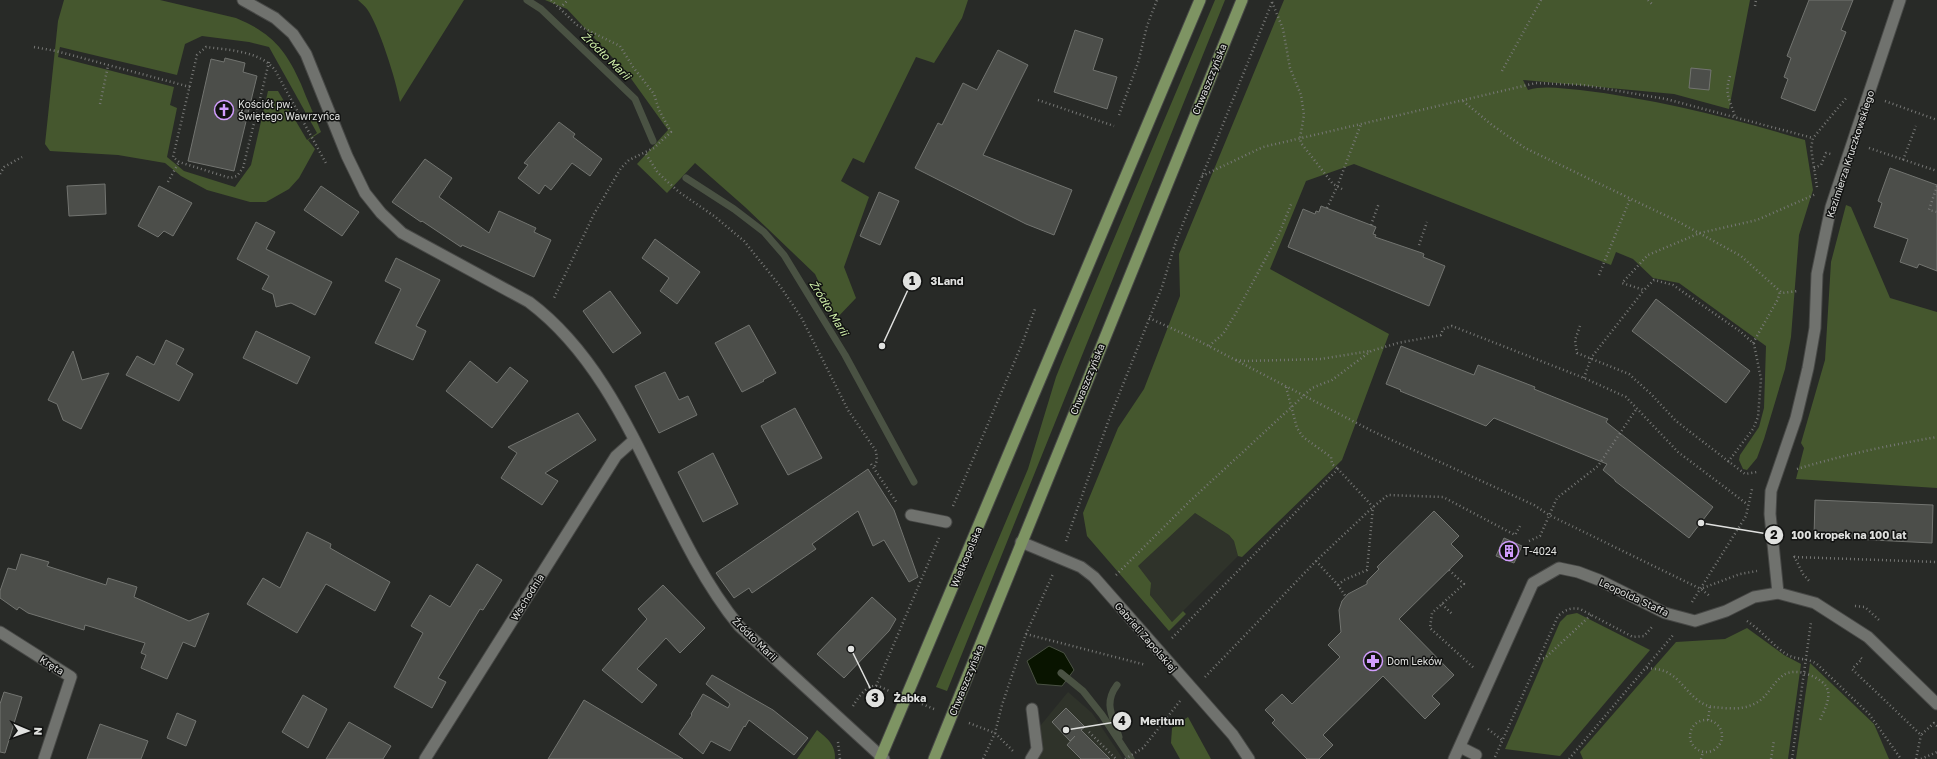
<svg xmlns="http://www.w3.org/2000/svg" width="1937" height="759" font-family="'Golos Text',sans-serif">
  <style>
    .built { fill: #2f332a }
    .green { fill: #45572e; fill-rule: evenodd }
    .water { fill: #091400; stroke: #4a5243 }
    .lines { fill: none; stroke-linecap: round; stroke-linejoin: round }
    .stream { stroke: #4a5243; stroke-width: 7 }
    .building { fill: #4c4e4a; stroke: #727470 }
    .service-casing { stroke: #474846; stroke-width: 13 }
    .minor-casing { stroke: #474846; stroke-width: 13 }
    .primary-casing { stroke: #474846; stroke-width: 13 }
    .path { stroke: #777876; stroke-width: 2.5; stroke-dasharray: 1 3; stroke-linecap: butt }
    .service { stroke: #70726e; stroke-width: 11 }
    .minor { stroke: #70726e; stroke-width: 11 }
    .primary { stroke: #7e9463; stroke-width: 11 }
    .labels { text-anchor: middle; stroke-width: 3; stroke-linejoin: round; paint-order: stroke }
    .street-label { font-size: 10px; fill: #e0e1df; stroke: #111211 }
    .poi-label { font-size: 10px; fill: #e0e1df; stroke: #111211; text-anchor: start }
    .water-label { font-size: 11px; font-style: italic; fill: #d1f1ab; stroke: #111211 }
    .leader { fill: none; stroke: #e0e1df; stroke-width: 1.5 }
    .callout-dot { fill: #e0e1df; stroke: #111211; stroke-width: 1.5 }
    .mark-label { font-size: 12px; text-anchor: middle; font-weight: bold; fill: #111 }
    .callout-label { font-size: 11px; text-anchor: middle; font-weight: bold; fill: #e0e1df; stroke: #111211; stroke-width: 3; stroke-linejoin: round; paint-order: stroke }
  </style>
  <rect width="100%" height="100%" fill="#282a27"/>
  <!-- built -->
  <g class="built">
    <polygon points="1195,513 1229,535 1234,541 1238,556 1172,622 1150,595 1151,589 1137,566"/>
    <polygon points="1068,692 1092,713 1123,759 1028,759 1036,731"/>
  </g>
  <!-- green -->
  <g class="green">
    <path d="M64 0H160L236 18C272 33 286 50 301 84 307 100 315 116 321 132L308 140 315 149 299 178 289 189 266 202H250L207 190 181 176 165 163 118 155 50 151 45 144 58 21ZM202 36 249 42 269 47 317 133 307 140 278 91H268L251 165 235 187 184 171 167 157 177 108 170 105 174 87 58 57 60 47 177 75 185 44Z"/>
    <path d="M358 0H464L400 102C396 80 379 26 367 9 365 6 361 3 358 0Z"/>
    <polygon points="545,0 968,0 962,18 934,63 916,57 864,163 853,158 841,181 869,197 844,267 856,298 836,319 815,274 745,207 695,163 667,193 637,164 668,130 627,73 567,9"/>
    <polygon points="1215,0 1225,0 947,691 936,687 1028,469 1056,377 1064,357"/>
    <path d="M1284 0H1750L1729 109 1674 94 1523 80 1528 90C1545 85 1563 89 1580 90 1656 99 1731 118 1805 140L1813 190 1799 235 1791 337 1785 369 1764 439 1757 458 1747 470 1743 469 1739 460 1740 455 1759 427 1764 408 1766 346 1679 283 1653 278 1633 259 1616 252 1611 265 1354 164 1306 181 1270 269 1389 334 1342 460 1242 557 1238 556 1234 541 1229 535 1195 513 1138 566 1151 583 1150 595 1172 622 1183 611 1186 614 1169 631 1087 536 1083 513 1118 428 1144 389 1180 296 1179 254Z"/>
    <polygon points="1846,205 1851,207 1890,298 1937,312 1937,488 1796,479 1804,448 1801,443 1825,360 1831,262"/>
    <polygon points="1577,613 1650,650 1560,756 1505,749 1560,622 1567,615"/>
    <polygon points="1747,628 1784,655 1801,664 1788,759 1583,759 1580,752 1676,642 1725,639"/>
    <polygon points="1810,663 1874,724 1889,759 1796,759"/>
    <polygon points="1188,717 1211,759 1180,759 1171,743 1172,728"/>
    <path d="M817 730C827 738 836 745 835 759H797Z"/>
  </g>
  <!-- water -->
  <polygon class="water" points="1049,646 1064,653 1074,670 1062,686 1037,684 1027,661"/>
  <g class="lines">
    <!-- stream -->
    <g class="stream">
      <polyline points="527,0 541,9 635,99 653,141"/>
      <polyline points="686,178 734,209 764,232 784,255 845,355 914,482"/>
      <polyline points="1061,673 1083,691 1102,715 1131,759"/>
      <path d="M1117 685C1103 704 1113 716 1119 737"/>
    </g>
  </g>
  <!-- building -->
  <g class="building">
    <polygon points="1809,0 1853,0 1841,30 1846,32 1815,111 1781,98 1788,79 1784,77 1791,58 1787,56"/>
    <polygon points="1075,30 1103,39 1093,70 1117,77 1107,109 1054,92"/>
    <polygon points="998,50 1028,65 983,155 1072,190 1054,235 1026,224 915,168 938,123 942,125 963,83 977,90"/>
    <polygon points="225,58 245,63 243,72 257,76 234,171 188,161 211,59 224,62"/>
    <polygon points="1691,68 1711,70 1709,90 1689,88"/>
    <polygon points="559,122 575,134 573,137 602,159 590,176 572,163 551,190 545,185 539,194 518,178 528,165 524,163"/>
    <polygon points="425,159 452,178 439,197 489,233 499,211 536,228 534,232 551,240 534,277 462,245 461,247 422,221 421,222 392,202"/>
    <polygon points="1890,168 1937,185 1937,271 1919,264 1917,268 1900,262 1908,239 1874,227 1882,203 1878,201"/>
    <polygon points="105,184 106,214 69,216 67,186"/>
    <polygon points="159,186 192,203 173,236 164,231 158,237 138,226"/>
    <polygon points="321,186 359,212 342,236 304,210"/>
    <polygon points="879,192 899,201 880,245 860,236"/>
    <polygon points="1321,206 1376,227 1373,234 1376,235 1375,237 1422,253 1424,254 1423,257 1445,266 1429,306 1288,247 1303,209 1315,214 1316,211 1319,212"/>
    <polygon points="256,222 275,232 266,249 332,282 315,315 291,303 276,307 273,294 262,289 269,276 237,259"/>
    <polygon points="655,239 700,272 677,304 660,291 669,278 642,258"/>
    <polygon points="396,258 440,280 416,326 426,331 413,360 375,343 401,289 385,281"/>
    <polygon points="610,291 641,333 613,353 583,311"/>
    <polygon points="1656,299 1750,371 1726,403 1632,331"/>
    <polygon points="749,325 776,373 763,380 764,381 742,392 715,343"/>
    <polygon points="256,331 310,357 297,384 243,358"/>
    <polygon points="166,340 184,349 176,364 193,374 179,401 126,375 137,356 154,365"/>
    <polygon points="1401,346 1474,375 1478,365 1535,387 1534,389 1608,419 1606,422 1713,507 1689,538 1615,481 1615,480 1603,470 1607,464 1494,418 1486,426 1400,391 1401,390 1386,384"/>
    <polygon points="73,351 82,380 109,373 81,429 63,420 57,404 48,400"/>
    <polygon points="470,361 497,383 510,367 528,381 492,428 446,391"/>
    <polygon points="665,372 679,400 688,396 697,415 659,433 635,386"/>
    <polygon points="795,408 822,458 788,475 761,426"/>
    <polygon points="578,413 596,440 545,473 558,481 542,505 501,478 517,453 508,447"/>
    <polygon points="713,453 738,504 703,522 678,472"/>
    <polygon points="868,469 894,510 918,577 909,582 884,540 873,546 858,511 812,544 816,549 752,593 749,588 734,598 716,573"/>
    <polygon points="1815,500 1933,505 1932,543 1814,537"/>
    <polygon points="1434,511 1459,536 1451,544 1463,556 1399,619 1454,675 1432,696 1440,704 1425,719 1383,676 1323,735 1333,745 1319,759 1307,759 1272,723 1275,720 1265,710 1282,694 1292,704 1340,657 1328,645 1341,632 1339,610 1342,601 1348,594 1367,584 1367,581 1379,569 1377,567"/>
    <polygon points="307,532 331,544 330,548 390,582 375,611 326,584 297,633 247,604 263,578 280,588"/>
    <polygon points="1504,538 1522,546 1514,563 1496,556"/>
    <polygon points="21,554 49,562 47,566 106,585 108,578 137,587 134,597 189,621 209,613 195,647 183,642 167,679 141,668 146,655 141,653 145,643 85,625 84,630 28,613 19,607 17,610 0,598 0,591 8,568 16,570"/>
    <polygon points="477,564 502,580 483,610 480,609 438,678 446,682 432,708 394,687 423,633 411,626 430,595 450,607"/>
    <polygon points="663,585 705,628 680,653 666,638 637,669 657,685 642,703 602,670 647,619 638,609"/>
    <polygon points="872,597 896,619 889,631 844,678 817,654"/>
    <polygon points="712,675 773,710 808,738 794,755 749,720 745,727 744,726 730,751 711,741 703,754 679,734 692,715 691,714 703,694 728,708 730,704 706,684"/>
    <polygon points="4,692 22,697 5,753 0,752 0,704"/>
    <polygon points="303,695 327,709 308,748 282,732"/>
    <polygon points="584,700 648,738 683,759 548,759"/>
    <polygon points="1066,708 1085,727 1081,730 1110,759 1081,759 1067,745 1075,736 1070,741 1052,722"/>
    <polygon points="177,713 196,721 186,746 167,738"/>
    <polygon points="349,722 391,746 383,759 326,759"/>
    <polygon points="100,724 148,741 141,759 87,759"/>
  </g>
  <g class="lines">
    <!-- service casing -->
    <g class="service-casing">
      <g id="service">
        <polyline points="911,515 946,522"/>
        <polyline points="1460,747 1476,755"/>
        <polyline points="1031,759 1037,749 1032,709"/>
      </g>
    </g>
    <!-- minor casing -->
    <g class="minor-casing">
      <g id="minor">
        <path d="M243 0 275 18 293 34 306 54 347 156 365 193 381 213 402 233 529 302C633 380 659 528 739 626L884 759"/>
        <polyline points="1021,542 1081,567 1094,577 1233,735 1249,759"/>
        <polyline points="1778,593 1770,514 1771,491 1796,418 1808,368 1815,328 1817,274 1831,207 1900,0"/>
        <polyline points="0,632 71,677 44,759"/>
        <polyline points="425,759 616,456 634,440"/>
        <polyline points="1454,759 1533,583 1559,568 1578,572 1599,580 1665,613 1695,621 1726,611 1754,597 1778,593 1815,603 1868,637 1937,704"/>
      </g>
    </g>
    <!-- primary casing -->
    <g class="primary-casing">
      <g id="primary">
        <polyline points="880,759 1200,0"/>
        <polyline points="934,759 1242,0"/>
      </g>
    </g>
    <!-- path -->
    <g class="path">
      <polyline points="551,0 577,25 620,46 633,67 654,94 659,110 671,132 654,148 629,160 621,168 594,214 553,300"/>
      <polyline points="1648,0 1653,5"/>
      <polyline points="1272,2 1283,29 1290,68 1301,95 1304,115 1300,138 1301,143 1333,184 1342,189"/>
      <polyline points="1755,6 1756,0"/>
      <polyline points="560,8 568,0"/>
      <polyline points="34,47 56,51 190,87"/>
      <path d="M269 62 243 168 237 176 230 178 179 162 173 157 197 55 206 47C229 50 260 51 275 70L327 165"/>
      <polyline points="1502,71 1541,0"/>
      <path d="M1730 76C1724 95 1730 99 1735 117"/>
      <polyline points="1038,100 1114,126"/>
      <polyline points="1463,101 1492,125 1525,148 1677,221 1741,256 1782,293 1798,291"/>
      <polyline points="1885,101 1937,120"/>
      <polyline points="100,104 108,66"/>
      <polyline points="1119,115 1138,63 1147,26 1157,0"/>
      <polyline points="1869,148 1937,171"/>
      <polyline points="646,154 658,173 679,192 714,216 744,241 780,286 801,317 848,410 876,451 877,460 874,469"/>
      <polyline points="1903,160 1916,126"/>
      <polyline points="1814,168 1821,165 1826,153 1831,154"/>
      <polyline points="0,174 4,167 22,157"/>
      <polyline points="1202,176 1263,147 1536,83 1583,85 1666,99 1813,138"/>
      <polyline points="168,182 179,162"/>
      <polyline points="1937,186 1929,210 1937,212"/>
      <polyline points="1817,187 1811,148 1813,138 1847,97"/>
      <polyline points="1327,208 1337,187 1361,124"/>
      <polyline points="1371,225 1379,203"/>
      <polyline points="1419,245 1427,222"/>
      <polyline points="1599,275 1630,199"/>
      <polyline points="1149,318 1197,340 1372,431 1534,505 1549,515 1701,589 1711,597"/>
      <polyline points="1580,326 1575,340 1577,353 1629,374 1651,394 1676,421 1745,474 1757,472"/>
      <polyline points="1753,343 1778,299 1780,291"/>
      <polyline points="1209,346 1223,334 1236,313 1279,234 1292,202"/>
      <polyline points="1236,360 1246,361 1321,359 1370,351"/>
      <polyline points="1584,378 1591,358 1644,290"/>
      <polyline points="1286,387 1297,428 1303,437 1331,457 1332,464 1338,469"/>
      <polyline points="1728,462 1753,429 1758,417 1761,379 1754,344 1741,332 1673,285 1654,280 1644,290 1622,283 1648,255 1700,233 1757,220 1816,194"/>
      <polyline points="871,464 897,503"/>
      <path d="M1797 469C1843 455 1890 445 1937 437"/>
      <polyline points="953,506 1022,344 1035,309"/>
      <polyline points="1066,541 1108,422 1162,287 1176,241 1273,0"/>
      <polyline points="1529,541 1540,536 1557,498 1598,466 1637,408"/>
      <polyline points="1794,556 1803,574 1810,582"/>
      <polyline points="1794,557 1937,562"/>
      <polyline points="1316,561 1338,585 1346,597"/>
      <polyline points="1449,570 1464,584 1432,613 1430,628 1475,669"/>
      <polyline points="1116,575 1190,501 1312,388 1332,380 1371,351 1398,343 1441,335 1443,329 1452,326 1584,378 1626,397 1678,452 1747,504"/>
      <polyline points="1338,585 1344,580 1367,570 1373,507"/>
      <polyline points="1703,588 1740,574 1757,571"/>
      <polyline points="1692,602 1746,516 1752,489"/>
      <polyline points="1442,604 1453,615"/>
      <polyline points="1855,606 1865,607 1880,621"/>
      <path d="M1747 621C1761 630 1775 648 1788 655 1797 660 1809 658 1817 664L1869 714 1901 759"/>
      <polyline points="1026,634 1146,665"/>
      <polyline points="1172,638 1338,469 1373,507"/>
      <polyline points="1861,658 1862,659 1852,669 1921,735 1934,723 1937,726"/>
      <polyline points="1539,659 1545,658 1592,614"/>
      <path d="M1647 668C1655 669 1663 669 1670 674 1685 683 1693 704 1713 707 1724 708 1738 710 1749 706 1767 700 1768 689 1780 678 1791 666 1812 674 1822 682 1835 692 1825 708 1820 720"/>
      <polyline points="1205,677 1316,561 1373,507 1388,495 1443,497 1515,535 1520,526"/>
      <polyline points="876,686 939,538"/>
      <polyline points="922,704 934,709"/>
      <path d="M853 706C857 699 865 687 874 686 879 685 886 690 890 691"/>
      <polyline points="1708,720 1710,706"/>
      <circle cx="1706" cy="736" r="16"/>
      <polyline points="969,723 995,733 1014,752"/>
      <polyline points="1488,729 1502,740"/>
      <polyline points="1089,732 1116,759"/>
      <polyline points="838,742 840,759"/>
      <path d="M1495 757 1558 616C1565 610 1571 607 1580 609L1633 637 1644 636 1652 627"/>
      <polyline points="983,759 995,733 1002,705 1026,634 1053,574"/>
      <polyline points="1125,759 1143,748 1180,701"/>
      <polyline points="1569,759 1674,634"/>
      <polyline points="1701,759 1703,752"/>
      <polyline points="1771,759 1774,740"/>
      <polyline points="1792,759 1811,622"/>
      <polyline points="1916,759 1921,735"/>
      <polyline points="1921,759 1937,752"/>
    </g>
    <!-- service -->
    <use href="#service" class="service"/>
    <!-- minor -->
    <use href="#minor" class="minor"/>
    <!-- primary -->
    <use href="#primary" class="primary"/>
  </g>
  <!-- icons -->
  <defs>
    <g id="church-ring" transform="scale(1)"><circle r="9.5" fill="#111211" stroke="#d19dfe" stroke-width="1.5"/><path d="M-1.2-6h2.4v3.5h3.3v2.4h-3.3V6h-2.4V-.1h-3.3v-2.4h3.3Z" fill="#d19dfe"/></g>
    <g id="building-ring" transform="scale(1)"><circle r="9.5" fill="#111211" stroke="#d19dfe" stroke-width="1.5"/><path d="M-4-6H4V6H1V3H-1V6H-4ZM-2.5-4.3h1.7v1.8h-1.7ZM.8-4.3h1.7v1.8H.8ZM-2.5-1h1.7V.8h-1.7ZM.8-1h1.7V.8H.8Z" fill="#d19dfe"/></g>
    <g id="pharmacy-ring" transform="scale(1)"><circle r="9.5" fill="#111211" stroke="#d19dfe" stroke-width="1.5"/><path d="M-2-6h4v4h4v4h-4v4h-4v-4h-4v-4h4Z" fill="#d19dfe"/></g>
  </defs>
  <g fill-rule="evenodd">
    <use href="#church-ring" x="224" y="110"/>
    <use href="#building-ring" x="1509" y="551"/>
    <use href="#pharmacy-ring" x="1373" y="661"/>
  </g>
  <g class="labels">
    <!-- street labels -->
    <g class="street-label">
      <text transform="translate(1209 79) rotate(-68)" y="4">Chwaszczyńska</text>
      <text transform="translate(1850 154) rotate(-72)" y="4">Kazimierza Kruczkowskiego</text>
      <text transform="translate(1087 379) rotate(-68)" y="4">Chwaszczyńska</text>
      <text transform="translate(966 557) rotate(-67)" y="4">Wielkopolska</text>
      <text transform="translate(527 597) rotate(-58)" y="4">Wschodnia</text>
      <text transform="translate(1634 597) rotate(25)" y="4">Leopolda Staffa</text>
      <text transform="translate(1146 637) rotate(49)" y="4">Gabrieli Zapolskiej</text>
      <text transform="translate(755 639) rotate(44)" y="4">Źródło Marii</text>
      <text transform="translate(52 665) rotate(32)" y="4">Kręta</text>
      <text transform="translate(966 680) rotate(-68)" y="4">Chwaszczyńska</text>
    </g>
    <!-- poi labels -->
    <g class="poi-label">
      <text x="238" y="108">Kościół pw.<tspan x="238" dy="12">Świętego Wawrzyńca</tspan></text>
      <text x="1523" y="555">T-4024</text>
      <text x="1387" y="665">Dom Leków</text>
    </g>
    <!-- water labels -->
    <g class="water-label">
      <text transform="translate(606 56) rotate(44)" y="4">Źródło Marii</text>
      <text transform="translate(829 308) rotate(58)" y="4">Źródło Marii</text>
    </g>
  </g>
  <!-- callouts -->
  <path class="leader" d="M882 346L912 281M1701 523L1774 535M851 649L875 698M1066 730L1122 721"/>
  <g class="callout-dot">
    <circle cx="882" cy="346" r="4"/>
    <circle cx="1701" cy="523" r="4"/>
    <circle cx="851" cy="649" r="4"/>
    <circle cx="1066" cy="730" r="4"/>
    <circle cx="912" cy="281" r="10"/>
    <circle cx="1774" cy="535" r="10"/>
    <circle cx="875" cy="698" r="10"/>
    <circle cx="1122" cy="721" r="10"/>
  </g>
  <g class="mark-label">
    <text x="912" y="285">1</text>
    <text x="1774" y="539">2</text>
    <text x="875" y="702">3</text>
    <text x="1122" y="725">4</text>
  </g>
  <g class="callout-label">
    <text x="947" y="285">3Land</text>
    <text x="1849" y="539">100 kropek na 100 lat</text>
    <text x="910" y="702">Żabka</text>
    <text x="1162" y="725">Meritum</text>
  </g>
  <!-- north arrow -->
  <g transform="translate(28 731) rotate(92)" stroke="#111211" stroke-width="3" paint-order="stroke">
  <path d="M0-3L7 15L0 10L-7 15Z" fill="#e0e1df"/>
  <text y="-6" font-size="11" font-weight="bold" text-anchor="middle" fill="#e0e1df">N</text>
  </g>
</svg>
